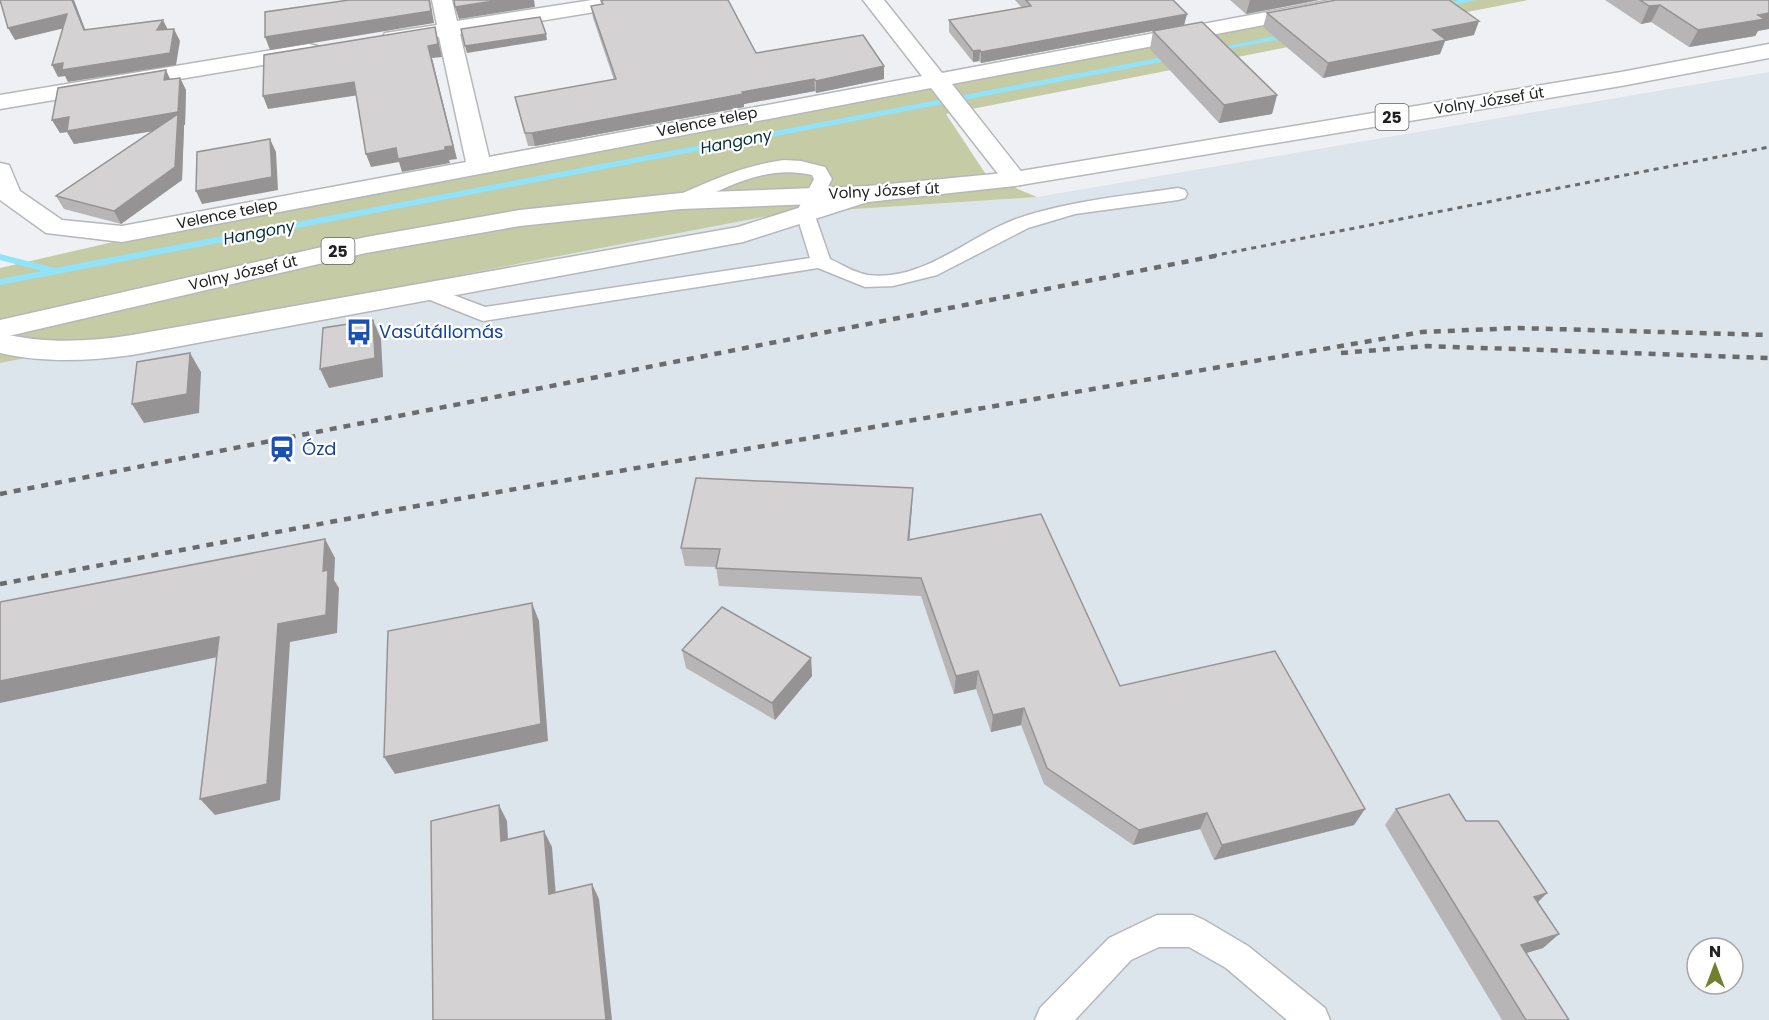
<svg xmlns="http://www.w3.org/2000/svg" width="1769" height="1020" font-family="Poppins,sans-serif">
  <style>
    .built { fill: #dce4ec; fill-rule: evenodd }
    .green { fill: #c5cba4 }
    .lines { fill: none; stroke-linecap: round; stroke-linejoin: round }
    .stream { fill: #90e3fb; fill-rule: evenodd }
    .lane-casing { stroke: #b5b7ba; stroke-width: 3 }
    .street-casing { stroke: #b5b7ba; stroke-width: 3 }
    .secondary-casing { stroke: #b5b7ba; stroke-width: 3 }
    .primary-casing { stroke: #b5b7ba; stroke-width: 3 }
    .lane { fill: #fff; fill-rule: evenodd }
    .street { fill: #fff; fill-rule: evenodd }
    .secondary { fill: #fff; fill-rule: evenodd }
    .primary { fill: #fff; fill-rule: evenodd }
    .rail-far1 { stroke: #696b6c; stroke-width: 3; stroke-dasharray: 5 5; stroke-linecap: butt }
    .rail { stroke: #696b6c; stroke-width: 4.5; stroke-dasharray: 7 7; stroke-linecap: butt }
    .wall { fill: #b7b5b6 }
    .shaded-wall { fill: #959394 }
    .building { fill: #d5d2d4; stroke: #959394; stroke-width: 1.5 }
    .labels { text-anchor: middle; stroke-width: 4.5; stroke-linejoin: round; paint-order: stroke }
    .far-street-label { font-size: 15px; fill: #202122; stroke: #fff }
    .shield { fill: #fff; stroke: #636464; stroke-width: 1.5 }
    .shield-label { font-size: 16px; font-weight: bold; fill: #202122 }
    .far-water-label { font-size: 16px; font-style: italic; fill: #07313b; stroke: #fff }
    .transit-label { font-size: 18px; fill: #164399; stroke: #fff; text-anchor: start }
  </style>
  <rect width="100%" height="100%" fill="#eef0f3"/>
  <!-- built -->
  <path class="built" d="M1769 72V1020H0V363L779 214 1037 197ZM1697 948H1733V984H1697Z"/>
  <!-- green -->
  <polygon class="green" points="1328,0 1528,0 946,114 987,176 1037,197 779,214 0,363 0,268 492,155"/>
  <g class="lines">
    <!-- stream -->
    <g class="stream">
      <polygon points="1460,0 1477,0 1439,8 1435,6"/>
      <polygon points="1289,33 1293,35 1292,37 1212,52 1208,50"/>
      <polygon points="1174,55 1178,57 1177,59 0,285 0,279 42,271 0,260 0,254 55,268"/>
    </g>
    <!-- lane casing -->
    <g class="lane-casing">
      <g id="lane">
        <path d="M784 160 801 161 825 167 832 179 814 213 830 259C841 264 855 273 868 275 923 282 967 237 1016 219 1068 201 1124 196 1178 188L1185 190 1187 194 1185 198 1178 200 1075 214 1028 228 937 275 893 286 865 287 818 268 483 321 420 296 417 291 420 286 427 285 485 307 810 258 796 213 814 179 812 175C767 164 727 187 688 205H674L672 201 674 197C710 181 744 165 784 160Z"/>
        <polygon points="1157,915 1193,915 1204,920 1248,946 1325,1008 1330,1020 1287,1020 1226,968 1189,947 1159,947 1131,960 1075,1020 1035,1020 1040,1008 1109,938"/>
      </g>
    </g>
    <!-- street casing -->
    <g class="street-casing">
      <g id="street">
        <polygon points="432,0 452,0 457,21 592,0 641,0 638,4 631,6 460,34 489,157 922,76 863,0 884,0 942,73 1331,0 1374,0 1371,4 1364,6 952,84 1027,179 1024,184 1015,186 1006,184 931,88 122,242 46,233 0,200 0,163 9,165 20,191 62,220 122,226 466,162 439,37 393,44 385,43 382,38 385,33 437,25"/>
        <polygon points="309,44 317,46 320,51 317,56 0,109 0,95"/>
      </g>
    </g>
    <!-- secondary casing -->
    <g class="secondary-casing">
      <path id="secondary" d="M868 186 877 189 881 194 877 199 743 242 132 355C87 361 44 363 0 353V333C44 344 87 342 132 335L738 227Z"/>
    </g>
    <!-- primary casing -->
    <g class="primary-casing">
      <polygon id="primary" points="1769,44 1769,58 1621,86 1015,186 868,202 681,209 520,226 366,253 0,338 0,320 366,237 520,210 681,193 868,186 1015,172 1621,72"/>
    </g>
    <!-- lane -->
    <use href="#lane" class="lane"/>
    <!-- street -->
    <use href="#street" class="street"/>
    <!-- secondary -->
    <use href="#secondary" class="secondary"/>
    <!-- primary -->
    <use href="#primary" class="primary"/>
    <!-- rail-far1 -->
    <polyline class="rail-far1" points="1212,256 1769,147"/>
    <!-- rail -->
    <g class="rail">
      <polyline points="1341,353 1427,346 1769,358"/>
      <polyline points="0,494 1220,255"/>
      <polyline points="0,584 400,509 1422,332 1518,328 1769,335"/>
    </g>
  </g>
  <!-- wall -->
  <g class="wall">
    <polygon points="1015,0 1173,0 1187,14 1184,25 981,63 979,61 973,62 949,32 949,20 1022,8"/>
    <polygon points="1230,0 1319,0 1246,14"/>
    <polygon points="1605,0 1769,0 1758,31 1755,36 1689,47 1651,22 1641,24"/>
    <polygon points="601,1 756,53 884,79 816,93 815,91 744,104 744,107 535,146 528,146 515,97 614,80 593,18 591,6 602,4"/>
    <polygon points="1267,13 1474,35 1445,41 1440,54 1323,78 1263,27"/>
    <polygon points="1153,31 1277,95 1272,114 1219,123 1150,49"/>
    <polygon points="180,78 186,90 185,125 184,125 184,127 182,180 121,224 64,209 56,196 154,131 74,144 67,132 60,133 52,120 170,79"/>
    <polygon points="912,506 909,540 1120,686 1365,809 1354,825 1214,860 1200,829 1133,845 1044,784 1021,725 991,732 976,689 954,694 921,596 719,586 716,567 685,566 681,548"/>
    <polygon points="682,650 811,658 812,676 775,720 686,668"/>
    <polygon points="1396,809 1466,821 1547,893 1538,902 1559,934 1543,948 1526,953 1569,1020 1502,1020 1385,825"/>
  </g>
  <!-- shaded-wall -->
  <g class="shaded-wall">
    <polygon points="72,0 74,0 90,42 84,30"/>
    <polygon points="430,0 434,23 270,50 265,37"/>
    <polygon points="500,0 534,0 535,7 459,19 455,7"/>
    <polygon points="1250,0 1319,0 1246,14"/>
    <polygon points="1660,5 1651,22 1641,24 1649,6"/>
    <polygon points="1769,13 1769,29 1758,31 1755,36 1689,47 1698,30"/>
    <polygon points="67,14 73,26 15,40 8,28"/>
    <polygon points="1187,14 1184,25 981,63 981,52"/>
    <polygon points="163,20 169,32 157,30"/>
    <polygon points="1479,21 1474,35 1445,41 1440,54 1323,78 1328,63 1433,30"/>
    <polygon points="435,27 442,57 432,58 457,159 449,160 450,163 402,172 399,162 371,167 366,154 396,148 445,147 428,46"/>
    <polygon points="174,29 180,41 176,65 68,82 65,76 58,77 52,65 63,63"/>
    <polygon points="546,34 547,40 467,53 465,46"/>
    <polygon points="980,50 979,61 973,62 973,51"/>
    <polygon points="884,66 884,79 816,93 816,81"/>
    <polygon points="166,70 172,83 164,80"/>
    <polygon points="180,78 186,90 185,125 184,125 184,127 182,180 121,224 114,211 177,127 74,144 67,132 60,133 52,120"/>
    <polygon points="814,79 815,91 744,104 744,107 535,146 532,133 742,92"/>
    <polygon points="354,82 359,95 268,109 263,96"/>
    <polygon points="1277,95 1272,114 1219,123 1224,105"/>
    <polygon points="270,139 276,152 278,190 202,204 196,191"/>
    <polygon points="373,320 381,339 383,377 329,388 320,369"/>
    <polygon points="190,353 201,372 199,413 144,423 132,404"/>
    <polygon points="913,488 912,506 908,558 908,540"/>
    <polygon points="325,539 335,558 334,580 339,588 337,633 290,642 280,800 215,815 200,799 278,624 323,571"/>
    <polygon points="532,603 539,621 548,741 395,774 384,757"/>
    <polygon points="219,637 232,654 0,703 0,681"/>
    <polygon points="811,658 812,676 775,720 772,703"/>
    <polygon points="978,671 976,689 954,694 956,676"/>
    <polygon points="1024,708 1021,725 991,732 993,715"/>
    <polygon points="499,805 507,821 509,857 501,841"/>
    <polygon points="1365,809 1354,825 1214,860 1222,845"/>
    <polygon points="1207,813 1200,829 1133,845 1139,830"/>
    <polygon points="544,831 552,847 557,909 549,894"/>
    <polygon points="592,884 599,899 612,1020 606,1020"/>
    <polygon points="1547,893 1532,908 1534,897"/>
    <polygon points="1559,934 1543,948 1506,959 1521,945"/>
  </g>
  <!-- building -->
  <g class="building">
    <polygon points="0,0 72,0 84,30 163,20 157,30 174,29 170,53 62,70 63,63 52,65 67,14 8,28"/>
    <polygon points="349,0 429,0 431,11 265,37 265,12"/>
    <polygon points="454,0 500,0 455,7"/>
    <polygon points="604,0 728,0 756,53 863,35 884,66 816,81 814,79 742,92 743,94 532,133 525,133 515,97 616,79 591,6 603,4 601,1"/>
    <polygon points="1026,0 1173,0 1187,14 981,52 980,50 973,51 949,20 1031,6"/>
    <polygon points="1336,0 1449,0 1479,21 1433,30 1446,40 1328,63 1267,13"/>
    <polygon points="1640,0 1769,0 1769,13 1758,15 1765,19 1698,30 1660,5 1649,6"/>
    <polygon points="540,17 546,34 465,46 461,29"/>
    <polygon points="1202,22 1277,95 1224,105 1153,31"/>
    <polygon points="435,27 438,44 428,46 453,146 445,147 445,150 398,159 396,148 366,154 354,82 263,96 264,55"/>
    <polygon points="166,70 164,80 180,78 178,112 67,131 69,117 52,120 58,88"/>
    <polygon points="178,114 175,167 114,211 56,196"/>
    <polygon points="270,139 272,177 196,191 197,152"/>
    <polygon points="373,320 375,358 320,369 323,328"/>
    <polygon points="190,353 187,394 132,404 137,362"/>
    <polygon points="696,478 913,488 908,540 1041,514 1120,686 1275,651 1365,809 1222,845 1207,813 1139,830 1047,768 1024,708 993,715 978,671 956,676 921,578 716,568 720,549 681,548"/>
    <polygon points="325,539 323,571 328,570 326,615 278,624 267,784 200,799 219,637 0,681 0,602"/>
    <polygon points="532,603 541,724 384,757 388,631"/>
    <polygon points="722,607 811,658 772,703 682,650"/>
    <polygon points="1449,794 1466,821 1498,821 1547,893 1534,897 1559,934 1521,945 1569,1020 1526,1020 1396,809"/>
    <polygon points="499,805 501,841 544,831 549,894 592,884 606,1020 433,1020 431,821"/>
  </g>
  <!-- icons -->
  <defs>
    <g id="bus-bare" transform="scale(2.07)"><path d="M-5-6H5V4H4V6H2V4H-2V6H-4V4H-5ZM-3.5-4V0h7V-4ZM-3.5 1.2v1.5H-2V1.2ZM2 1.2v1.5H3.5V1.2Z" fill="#1a4fb4" stroke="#fff" stroke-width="2.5" paint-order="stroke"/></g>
    <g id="station-bare" transform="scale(2.07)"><path d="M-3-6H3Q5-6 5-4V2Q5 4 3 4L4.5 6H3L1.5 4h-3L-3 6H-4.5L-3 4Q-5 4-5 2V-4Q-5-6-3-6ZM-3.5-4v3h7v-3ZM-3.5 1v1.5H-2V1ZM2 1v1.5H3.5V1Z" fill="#1a4fb4" stroke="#fff" stroke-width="2.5" paint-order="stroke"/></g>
  </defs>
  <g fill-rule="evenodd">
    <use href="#bus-bare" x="359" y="332"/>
    <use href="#station-bare" x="282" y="449"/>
  </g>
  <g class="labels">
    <!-- far-street labels -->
    <g class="far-street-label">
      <text transform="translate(1489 101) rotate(-9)" y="5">Volny József út</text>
      <text transform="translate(707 122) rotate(-11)" y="5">Velence telep</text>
      <text transform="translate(884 191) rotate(-3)" y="5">Volny József út</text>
      <text transform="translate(227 214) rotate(-11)" y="5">Velence telep</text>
      <text transform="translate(243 273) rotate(-13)" y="5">Volny József út</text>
    </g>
    <!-- shield labels -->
    <g class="shield">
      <rect x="1375.5" y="104" width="33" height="26" rx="4.5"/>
      <rect x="321.5" y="238" width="33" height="26" rx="4.5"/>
    </g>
    <g class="shield-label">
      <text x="1392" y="123">25</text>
      <text x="338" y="257">25</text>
    </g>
    <!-- far-water labels -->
    <g class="far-water-label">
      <text transform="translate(736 141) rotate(-11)" y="6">Hangony</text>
      <text transform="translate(259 232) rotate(-11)" y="6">Hangony</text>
    </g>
    <!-- transit labels -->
    <g class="transit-label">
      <text x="379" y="338">Vasútállomás</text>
      <text x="302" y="455">Ózd</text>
    </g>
  </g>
  <!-- north arrow -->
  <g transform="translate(1715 966)"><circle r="28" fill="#ffffff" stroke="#a6a6a7" stroke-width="1.5"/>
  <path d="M0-4.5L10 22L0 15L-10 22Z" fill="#6f802f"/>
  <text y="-9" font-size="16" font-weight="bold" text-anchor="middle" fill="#202122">N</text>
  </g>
</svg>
